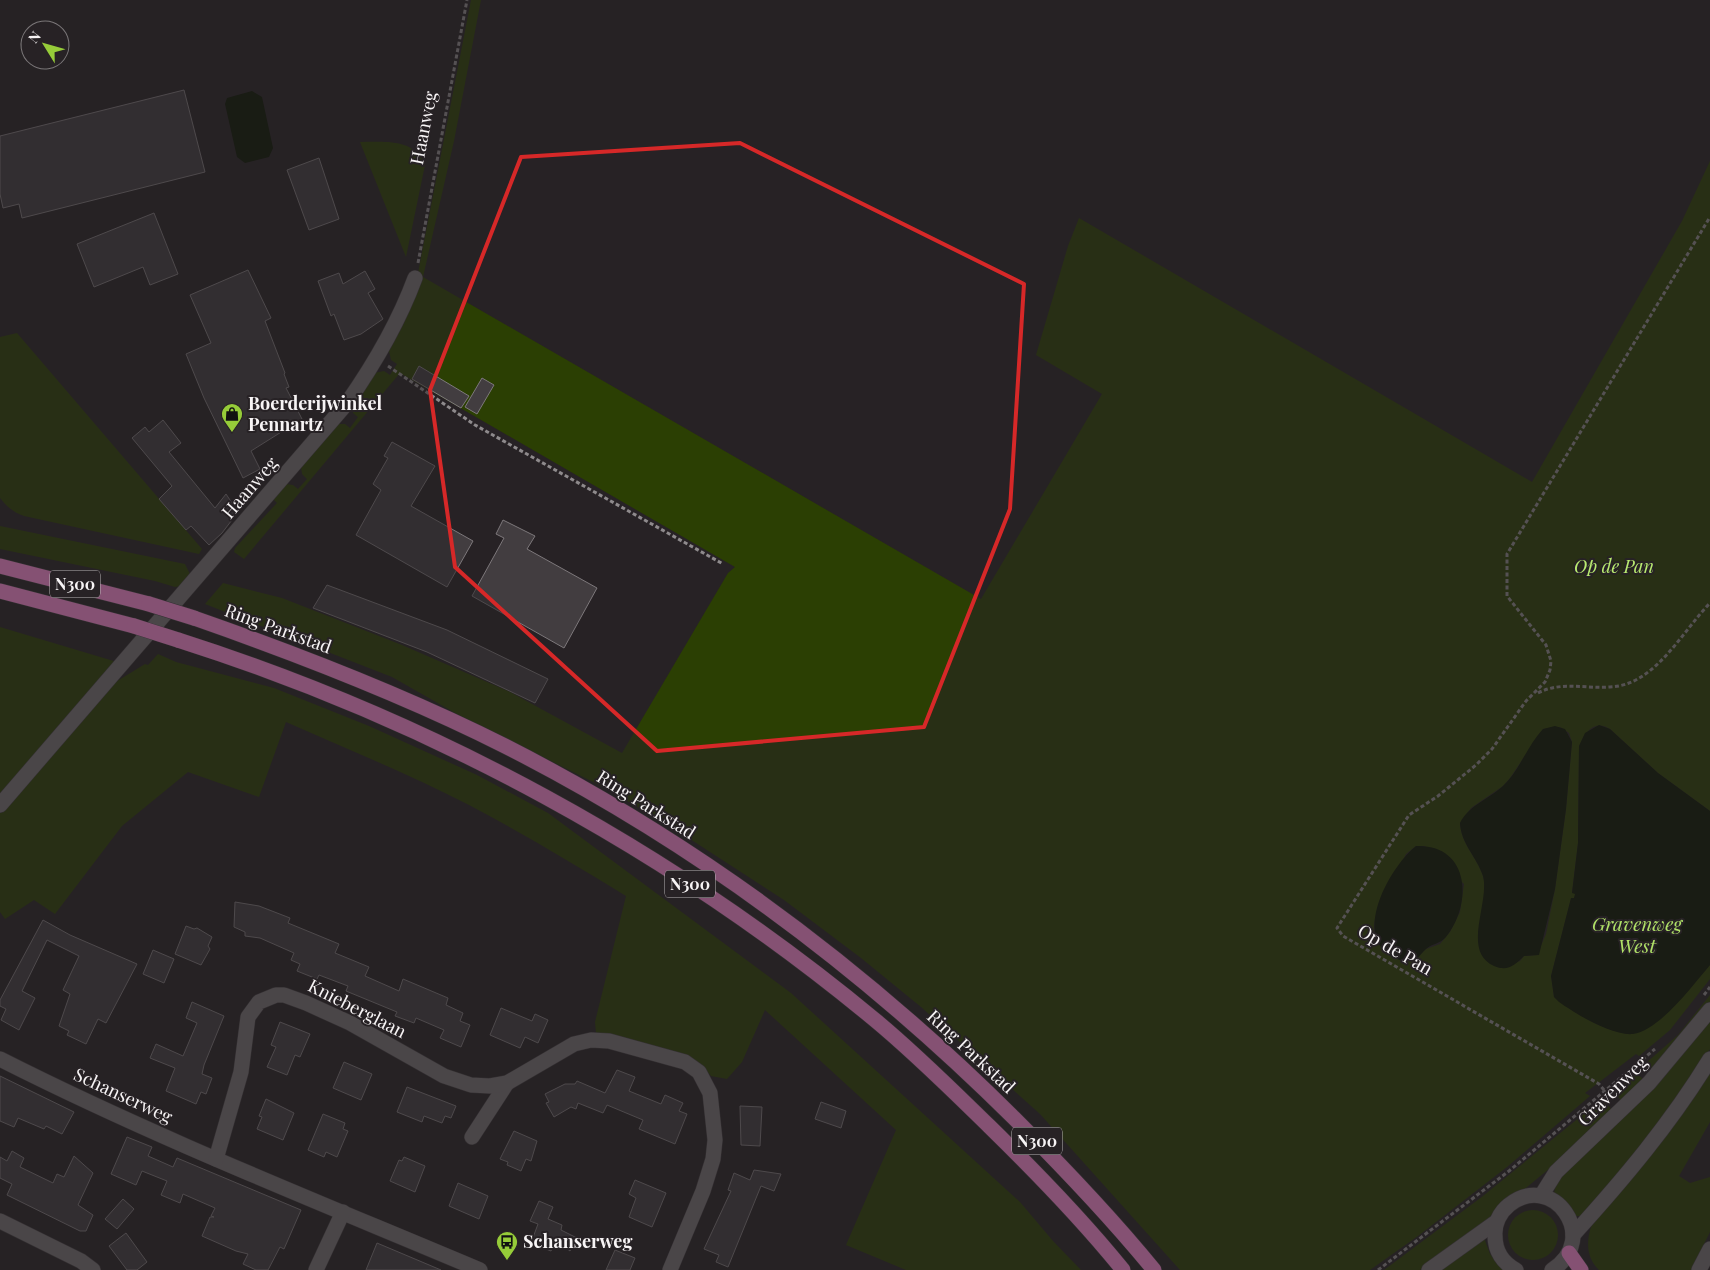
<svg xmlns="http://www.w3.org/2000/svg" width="1710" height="1270" font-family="'Playfair Display',serif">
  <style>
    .green { fill: #2b3f03; fill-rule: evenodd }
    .water { fill: #0a1400 }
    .building { fill: #423d40; stroke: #7d787b }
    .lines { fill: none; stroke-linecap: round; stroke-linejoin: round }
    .minor-casing { stroke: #433f41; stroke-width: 16 }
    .highway-casing { stroke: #433f41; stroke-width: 16 }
    .path { stroke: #8e8a8c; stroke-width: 3; stroke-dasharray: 4 2.5; stroke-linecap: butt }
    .minor { stroke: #767174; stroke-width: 15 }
    .highway { stroke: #f889d3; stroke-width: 15 }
    .highway-bridge-casing { stroke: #433f41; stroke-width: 16; stroke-linecap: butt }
    .highway-bridge { stroke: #f889d3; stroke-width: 15 }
    .marked { fill: none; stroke: #d62828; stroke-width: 4; stroke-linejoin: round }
    .labels { text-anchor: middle; stroke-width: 4; stroke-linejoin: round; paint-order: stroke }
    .shield { fill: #272225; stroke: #b9b5b7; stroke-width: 1 }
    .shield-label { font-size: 16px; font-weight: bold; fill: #f7f4f5 }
    .street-label { font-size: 18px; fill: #f7f4f5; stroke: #272225 }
    .poi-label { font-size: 18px; font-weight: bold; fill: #f7f4f5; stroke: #272225; text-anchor: start }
    .park-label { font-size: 18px; font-style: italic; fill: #b9eb71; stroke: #272225 }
    .water-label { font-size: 19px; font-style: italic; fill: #b0e168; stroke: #272225 }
  </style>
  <rect width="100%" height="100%" fill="#272225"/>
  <!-- green -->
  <g class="green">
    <path d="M471 0H481L454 141 423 277 981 599 1102 394 1036 355 1068 246 1079 218 1532 482 1682 221 1710 161V811L1658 773 1610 729C1594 719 1585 732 1579 747L1578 843 1572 892 1576 894 1574 898 1571 899 1551 976 1554 997C1576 1014 1603 1031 1631 1034L1670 1009 1710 965V979L1670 1030 1639 1056 1636 1054 1585 1093 1590 1096 1507 1167 1418 1236 1370 1270H1180L1040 1114 921 1007 861 958 784 900 670 826 603 787 457 714 392 677 205 604 223 583 282 598 402 645 510 692 622 753 728 573 735 567 400 373 244 559 234 552 235 548 277 503 273 499 286 484 293 485 298 489 307 479 302 474 301 467 337 424H345L350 428 358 417 353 413 352 405 374 373 384 371 390 375 397 364 391 360 389 351 404 323 418 273ZM1560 727 1569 733 1572 742 1566 809 1555 889 1546 934 1537 955 1524 956 1520 961 1501 968C1458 955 1492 906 1483 876 1477 857 1461 844 1460 823L1471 808 1503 786 1510 778 1543 729ZM1416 846H1425L1464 884 1460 912 1450 932 1440 944 1426 949 1413 961C1387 954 1367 947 1376 915L1406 854Z"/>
    <path d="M360 142C385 142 414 138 425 165L406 257Z"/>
    <path d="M17 333 202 549 199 554 24 516C13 512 7 507 0 498V337Z"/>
    <polygon points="0,526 185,564 190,574 181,586 175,587 155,581 0,549"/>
    <polygon points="0,627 117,662 0,796"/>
    <path d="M158 654 176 662 274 688 369 726 477 775 548 813 791 993 1020 1202 1053 1241 1081 1270H906L846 1245 896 1130 765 1010 742 1062 727 1079 711 1076 705 1069 596 1033 595 1022 626 896C574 864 522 833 469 805 409 774 347 749 286 722L259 797 188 772 122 826 55 914 34 900 5 919 0 912V812L114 683 145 664 148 665Z"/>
    <polygon points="1710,995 1710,1002 1652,1069 1646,1063 1678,1035"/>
    <polygon points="1710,1017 1710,1049 1670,1109 1598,1198 1580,1216 1576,1216 1567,1203 1554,1193 1557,1180"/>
    <path d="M1710 1068V1122L1679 1176 1690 1183 1710 1177V1232L1691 1270H1599C1586 1257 1586 1241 1592 1224Z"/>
    <polygon points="1635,1072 1643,1079 1622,1101 1612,1091"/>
    <polygon points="1602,1099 1613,1111 1555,1164 1521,1192 1501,1204 1489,1218 1420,1270 1384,1270 1483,1196"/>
    <circle cx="1533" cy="1235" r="25"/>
    <polygon points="1484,1238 1490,1254 1503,1270 1439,1270"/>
  </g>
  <!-- water -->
  <g class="water">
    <polygon points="252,91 262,97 273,148 269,157 245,163 237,157 225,104 227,98"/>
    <path d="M1599 725 1610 729 1658 773 1710 811V965C1693 985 1660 1030 1633 1034 1612 1036 1576 1014 1559 1002L1554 997 1551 976 1571 898H1574L1575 894 1572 893 1578 843 1579 746 1585 733Z"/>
    <path d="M1555 726 1565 729 1572 742 1566 809 1555 889 1539 955 1524 956C1515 965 1508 972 1494 966 1461 951 1490 903 1483 876 1477 857 1461 844 1460 823 1469 805 1489 799 1503 786 1520 770 1527 746 1543 729Z"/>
    <path d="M1416 846C1470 844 1473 904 1446 937 1440 944 1433 943 1426 949 1420 954 1418 961 1409 961 1399 961 1392 958 1385 951 1357 926 1392 865 1416 846Z"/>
  </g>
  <!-- building -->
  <g class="building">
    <polygon points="184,90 205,172 22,218 19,204 3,208 0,194 0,136"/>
    <polygon points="319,158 339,219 309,230 287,170"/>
    <polygon points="154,213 178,274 150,285 143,267 94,287 77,244"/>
    <polygon points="248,270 271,318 265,321 285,373 284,374 289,387 286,388 302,419 251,451 260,469 243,478 204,398 186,354 211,343 190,295"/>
    <polygon points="365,271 375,289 368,293 383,319 361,334 344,340 334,314 331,316 318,281 339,273 343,284"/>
    <polygon points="419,366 469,396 461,408 412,379"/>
    <polygon points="482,378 494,385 477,414 465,407"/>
    <polygon points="163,420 181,443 169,452 215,508 226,494 238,512 222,533 209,545 191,526 186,530 159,499 172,486 132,438 145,427 149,432"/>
    <polygon points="392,442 435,466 411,506 473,541 447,587 356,535 381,490 373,484 388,458 384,456"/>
    <polygon points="503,520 535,536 527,549 597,588 564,648 472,596 504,538 496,534"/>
    <polygon points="327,585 447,630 548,679 535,703 427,652 313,608"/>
    <polygon points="235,902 259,906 290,918 288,923 339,944 335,953 369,967 365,976 399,991 403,979 448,998 446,1005 463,1013 460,1021 470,1025 461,1047 440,1038 444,1030 416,1018 414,1023 395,1016 397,1012 346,991 348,986 319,975 317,979 297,971 300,964 291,960 294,953 260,938 245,936 245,932 234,927"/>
    <polygon points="43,920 70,935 137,964 106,1023 98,1019 86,1044 67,1035 69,1031 59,1026 70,994 63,990 79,956 47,940 22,991 35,998 19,1030 1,1020 6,1009 0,1006 0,1000"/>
    <polygon points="186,926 194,929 197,928 212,937 208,946 210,949 201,965 175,954"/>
    <polygon points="153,950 174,959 164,983 143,974"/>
    <polygon points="192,1002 224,1016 204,1065 202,1074 212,1078 206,1094 201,1092 196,1104 166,1091 175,1068 150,1058 156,1044 183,1056 197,1023 186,1018"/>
    <polygon points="501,1008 532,1021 535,1014 548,1020 538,1043 525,1037 520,1048 490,1035"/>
    <polygon points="280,1022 310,1034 300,1057 295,1055 287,1075 267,1067 276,1047 271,1045"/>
    <polygon points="344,1062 372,1074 361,1100 333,1088"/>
    <polygon points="617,1070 635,1077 629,1091 661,1104 665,1095 683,1103 679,1111 687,1114 675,1144 639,1129 643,1120 607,1105 603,1113 578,1103 576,1109 571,1107 554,1117 546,1103 549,1102 545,1094 565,1084 575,1084 577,1081 605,1093"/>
    <polygon points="0,1076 74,1112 62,1134 46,1126 44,1129 18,1118 14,1127 0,1121"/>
    <polygon points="407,1087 456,1106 451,1118 445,1116 442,1123 424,1116 422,1122 397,1112"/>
    <polygon points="266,1099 294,1113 283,1140 257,1129 262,1117 259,1116"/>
    <polygon points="821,1102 846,1111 841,1128 815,1119"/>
    <polygon points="740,1106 762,1107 760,1146 741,1145"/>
    <polygon points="323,1114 345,1123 343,1129 348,1131 337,1157 326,1152 324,1157 308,1150"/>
    <polygon points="514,1131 537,1141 531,1161 526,1159 521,1171 507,1165 508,1162 500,1159"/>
    <polygon points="127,1137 152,1147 148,1156 173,1167 177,1158 301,1210 284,1249 280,1247 268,1270 256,1270 243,1264 248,1254 236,1251 202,1236 210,1217 214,1217 211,1216 215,1208 183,1194 180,1203 161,1195 167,1181 142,1171 136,1185 111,1174"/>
    <polygon points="12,1151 24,1158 20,1167 53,1183 57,1174 64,1177 74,1156 93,1173 78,1205 93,1215 86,1231 80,1231 7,1195 12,1184 0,1178 0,1157 7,1161"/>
    <polygon points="404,1157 425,1166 415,1192 390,1181 399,1160 402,1161"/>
    <polygon points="754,1170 781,1174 774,1191 761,1186 728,1267 716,1262 719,1255 704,1249 731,1191 728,1190 734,1173 750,1180"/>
    <polygon points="635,1180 666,1193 652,1227 629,1217 636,1198 629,1194"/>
    <polygon points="458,1183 488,1196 479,1219 449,1206"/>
    <polygon points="123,1199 134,1209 117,1229 105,1219"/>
    <polygon points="539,1201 553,1207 548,1219 562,1225 561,1230 577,1238 570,1251 556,1240 551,1251 531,1243 538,1224 530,1221"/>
    <polygon points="126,1233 147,1262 137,1270 127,1270 109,1246"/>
    <polygon points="377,1243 441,1270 366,1270"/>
    <polygon points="615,1250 635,1258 630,1270 606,1270"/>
  </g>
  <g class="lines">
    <!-- minor casing -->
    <g class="minor-casing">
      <g id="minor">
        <path d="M0 805 347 403C375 363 398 324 415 278"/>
        <path d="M0 1059C156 1138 319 1202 480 1270"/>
        <polyline points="472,1137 507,1083"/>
        <polyline points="216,1159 241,1072 248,1017 259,1002 276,995 284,995 306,1003 350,1023 444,1076 471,1085 490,1086 507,1083 574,1044 591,1040 609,1041 685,1062 699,1072 710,1093 715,1140 713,1159 703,1191 670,1270"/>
        <polyline points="1541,1196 1556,1172 1649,1083 1710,1010"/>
        <polyline points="0,1221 81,1261 93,1270"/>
        <path d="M1573 1235C1623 1180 1671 1123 1710 1059"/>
        <polyline points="316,1270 343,1212"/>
        <polyline points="1429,1270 1496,1222"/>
        <path d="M1516 1270C1503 1263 1495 1251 1495 1236 1494 1224 1500 1212 1509 1205 1552 1170 1602 1238 1552 1270"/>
        <polyline points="1699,1270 1710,1249"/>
      </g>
    </g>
    <!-- highway casing -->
    <g class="highway-casing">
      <g id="highway">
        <polyline points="0,566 149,604"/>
        <polyline points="0,591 134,626"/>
        <path d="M194 618C300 655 404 695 505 746 694 842 864 969 1014 1118 1063 1167 1110 1216 1154 1270"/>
        <path d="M178 640C432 721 670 850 875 1020 915 1053 952 1090 989 1126 1036 1172 1082 1219 1123 1270"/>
        <polyline points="1569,1253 1581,1270"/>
      </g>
    </g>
    <!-- path -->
    <g class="path">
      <polyline points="418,263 467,0"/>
      <polyline points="388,366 475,425 723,564"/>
      <path d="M1538 693C1561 681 1585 689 1610 687 1655 685 1681 633 1710 603"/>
      <polyline points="1704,995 1710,987"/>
      <polyline points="1604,1090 1599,1084 1343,936 1337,928 1409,815 1438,796 1476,765 1492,749 1526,701 1545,682 1550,670 1551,661 1546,645 1507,596 1507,554 1710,217"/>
      <polyline points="1378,1270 1509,1171 1655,1049"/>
    </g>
    <!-- minor -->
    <use href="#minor" class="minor"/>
    <!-- highway -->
    <use href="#highway" class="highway"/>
    <!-- highway-bridge casing -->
    <g class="highway-bridge-casing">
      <g id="highway-bridge">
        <polyline points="149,604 194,618"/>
        <polyline points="134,626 178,640"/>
      </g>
    </g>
    <!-- highway-bridge -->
    <use href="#highway-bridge" class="highway-bridge"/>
  </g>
  <!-- marked area -->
  <path d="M0 0H1710V1270H0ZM740 143 1024 284 1010 509 924 727 657 751 455 567 430 390 521 157Z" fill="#272225" fill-opacity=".55" fill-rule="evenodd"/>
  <path class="marked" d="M740 143 1024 284 1010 509 924 727 657 751 455 567 430 390 521 157Z"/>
  <!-- icons -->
  <defs>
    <g id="shop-pin" transform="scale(1.125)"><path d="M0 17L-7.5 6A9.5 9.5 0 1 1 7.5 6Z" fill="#96cc39" stroke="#272225"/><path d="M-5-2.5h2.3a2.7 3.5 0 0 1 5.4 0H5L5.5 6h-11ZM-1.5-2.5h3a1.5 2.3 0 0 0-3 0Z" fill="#111"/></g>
    <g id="bus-pin" transform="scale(1.125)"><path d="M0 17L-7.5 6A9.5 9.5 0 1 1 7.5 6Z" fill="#96cc39" stroke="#272225"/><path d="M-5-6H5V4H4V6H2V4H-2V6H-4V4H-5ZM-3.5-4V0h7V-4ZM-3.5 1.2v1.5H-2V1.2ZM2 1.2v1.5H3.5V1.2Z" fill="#111"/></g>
  </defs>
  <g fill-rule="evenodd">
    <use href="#shop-pin" x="232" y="414"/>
    <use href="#bus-pin" x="507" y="1242"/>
  </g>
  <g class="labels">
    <!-- shield labels -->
    <g class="shield">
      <rect x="50" y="570.5" width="50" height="27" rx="4"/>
      <rect x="665" y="870.5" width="50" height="27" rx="4"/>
      <rect x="1012" y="1127.5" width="50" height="27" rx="4"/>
    </g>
    <g class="shield-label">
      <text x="75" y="590">N300</text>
      <text x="690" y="890">N300</text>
      <text x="1037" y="1147">N300</text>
    </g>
    <!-- street labels -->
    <g class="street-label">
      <text transform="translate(424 128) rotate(-79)" y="6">Haanweg</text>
      <text transform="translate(250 488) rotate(-49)" y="6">Haanweg</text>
      <text transform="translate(278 629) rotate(20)" y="6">Ring Parkstad</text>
      <text transform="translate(646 805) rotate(32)" y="6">Ring Parkstad</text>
      <text transform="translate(1395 950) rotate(30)" y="6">Op de Pan</text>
      <text transform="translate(357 1009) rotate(27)" y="6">Knieberglaan</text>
      <text transform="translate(971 1052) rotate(43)" y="6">Ring Parkstad</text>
      <text transform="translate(1613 1091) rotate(-45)" y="6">Gravenweg</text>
      <text transform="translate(123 1096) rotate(25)" y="6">Schanserweg</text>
    </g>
    <!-- poi labels -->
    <g class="poi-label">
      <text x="248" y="410">Boerderijwinkel<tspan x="248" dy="21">Pennartz</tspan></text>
      <text x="523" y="1248">Schanserweg</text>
    </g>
    <!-- park labels -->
    <g class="park-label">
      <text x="1614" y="573">Op de Pan</text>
    </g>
    <!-- water labels -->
    <g class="water-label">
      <text x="1637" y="931">Gravenweg<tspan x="1637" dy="22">West</tspan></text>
    </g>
  </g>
  <!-- north arrow -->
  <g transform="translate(45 45) rotate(307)"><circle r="24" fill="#272225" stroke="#7a7678"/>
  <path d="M0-4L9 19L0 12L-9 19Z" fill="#96cc39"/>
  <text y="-8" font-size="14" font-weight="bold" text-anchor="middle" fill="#f7f4f5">N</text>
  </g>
</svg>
